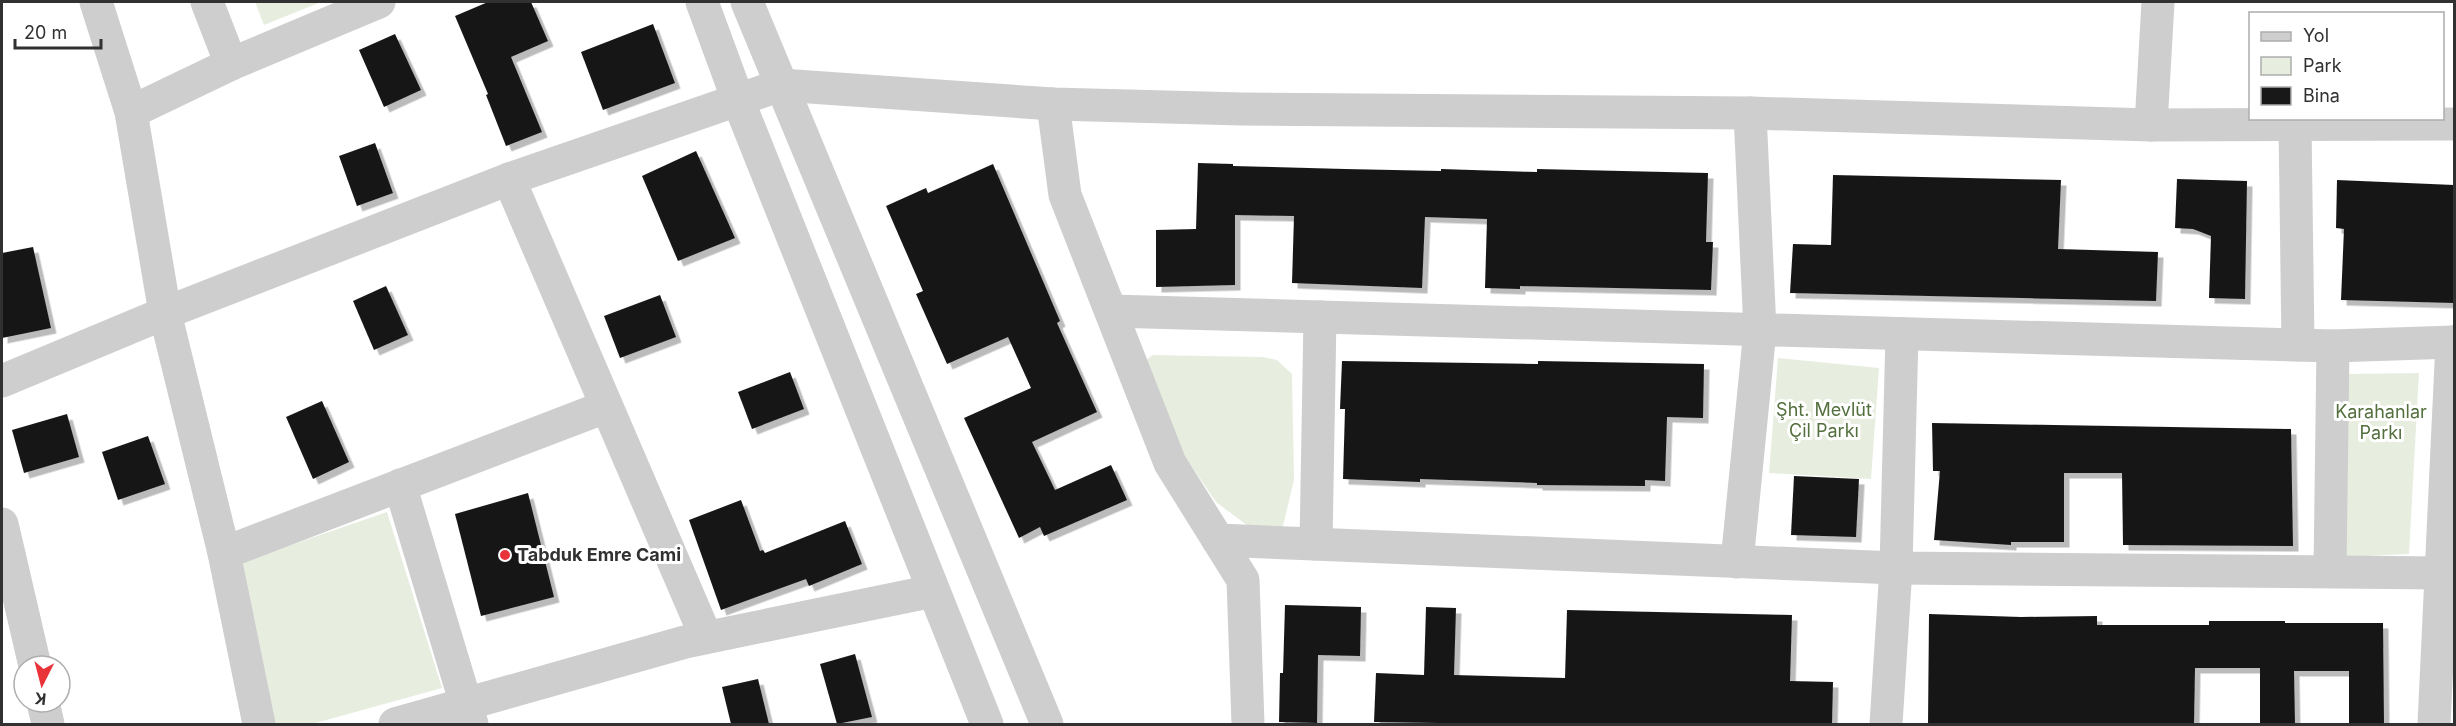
<svg xmlns="http://www.w3.org/2000/svg" width="2456" height="726" font-family="Inter,sans-serif">
  <style>
    .green { fill: #e7eee0 }
    .building { fill: #181818; filter: url(#shadow) }
    .lines { fill: none; stroke-linecap: round; stroke-linejoin: round }
    .minor { stroke: #cecece; stroke-width: 33 }
    .poi-dot { fill: #ea3239; stroke: #fff; stroke-width: 2 }
    .labels { text-anchor: middle; stroke-width: 6; stroke-linejoin: round; paint-order: stroke }
    .park-label { font-size: 18px; fill: #536f3d; stroke: #fff }
    .poi-label { font-size: 18px; font-weight: bold; fill: #313131; stroke: #fff; text-anchor: start }
  </style>
  <defs>
    <filter id="shadow"><feDropShadow dx="5.5" dy="5.5" stdDeviation="0" flood-color="#0004"/></filter>
  </defs>
  <rect width="100%" height="100%" fill="#fff"/>
  <!-- green -->
  <g class="green">
    <polygon points="255,2 321,2 264,25"/>
    <polygon points="1153,355 1262,357 1277,360 1292,374 1294,480 1283,526 1272,533 1256,532 1216,502 1175,442 1146,360"/>
    <polygon points="1778,358 1879,368 1871,479 1769,473"/>
    <polygon points="2419,373 2409,554 2345,557 2347,374"/>
    <polygon points="387,512 442,688 312,724 274,724 242,562"/>
  </g>
  <!-- building -->
  <g class="building">
    <polygon points="488,2 531,2 548,41 511,57 542,132 506,146 486,95 488,94 455,16"/>
    <polygon points="653,24 675,83 603,110 581,52"/>
    <polygon points="395,34 421,90 384,107 359,50"/>
    <polygon points="375,143 393,193 357,206 339,156"/>
    <polygon points="696,151 735,238 678,261 642,176"/>
    <polygon points="1198,163 1233,164 1233,166 1345,169 1441,171 1441,169 1537,172 1537,169 1708,173 1706,242 1713,242 1711,290 1520,286 1520,289 1485,288 1487,219 1425,217 1422,288 1292,283 1294,216 1235,215 1235,285 1156,287 1156,230 1196,229"/>
    <polygon points="993,164 1060,321 1057,323 1097,412 1032,442 1055,490 1111,465 1127,500 1044,536 1040,527 1019,538 964,418 1031,388 1008,337 947,364 916,294 923,291 886,206 926,188 928,193"/>
    <polygon points="1833,175 2061,180 2058,249 2158,252 2156,301 1790,293 1793,244 1831,245"/>
    <polygon points="2177,179 2247,181 2245,299 2209,298 2211,236 2193,229 2175,228"/>
    <polygon points="2337,180 2454,185 2454,303 2341,300 2344,229 2336,228"/>
    <polygon points="33,247 51,328 2,338 2,253"/>
    <polygon points="386,286 408,335 374,350 353,301"/>
    <polygon points="660,295 676,337 620,358 604,316"/>
    <polygon points="1342,361 1538,364 1538,361 1704,364 1703,418 1667,417 1665,481 1645,480 1645,486 1537,485 1537,483 1420,479 1420,482 1343,479 1345,409 1340,409"/>
    <polygon points="790,372 804,409 752,429 738,392"/>
    <polygon points="322,401 349,462 313,479 286,417"/>
    <polygon points="67,414 79,457 24,473 12,430"/>
    <polygon points="1932,423 2291,429 2293,546 2123,545 2122,473 2064,473 2064,542 2011,542 2011,545 1934,540 1940,471 1933,471"/>
    <polygon points="148,436 165,484 118,500 102,452"/>
    <polygon points="1794,476 1859,479 1856,537 1791,535"/>
    <polygon points="528,493 554,597 481,616 455,514"/>
    <polygon points="741,500 760,551 763,550 765,553 845,521 862,564 809,586 806,579 721,610 689,520"/>
    <polygon points="1285,605 1361,607 1360,656 1318,655 1317,723 1279,722 1280,673 1283,673"/>
    <polygon points="1426,607 1456,608 1454,675 1565,678 1567,610 1792,615 1790,681 1833,682 1832,724 1504,724 1374,722 1376,673 1424,675"/>
    <polygon points="1929,614 2021,617 2097,616 2097,625 2209,625 2209,621 2285,621 2285,623 2383,623 2384,724 2349,724 2349,671 2294,671 2295,724 2260,724 2260,668 2195,668 2194,724 1928,724"/>
    <polygon points="855,654 872,717 837,724 820,664"/>
    <polygon points="758,679 769,724 731,724 722,687"/>
  </g>
  <g class="lines">
    <!-- minor -->
    <g class="minor">
      <polyline points="96,2 131,112 165,313 224,553 259,724"/>
      <polyline points="207,2 231,64"/>
      <polyline points="702,2 738,100 987,724"/>
      <polyline points="747,2 1047,724"/>
      <polyline points="1053,104 1065,195 1170,463 1243,580 1248,724"/>
      <polyline points="131,112 231,64 379,2"/>
      <polyline points="2151,125 2158,2"/>
      <polyline points="2295,125 2298,345"/>
      <polyline points="509,179 706,637"/>
      <polyline points="1111,311 2333,346 2454,342"/>
      <polyline points="2,381 165,313 509,179 781,85 1053,104 1242,109 1750,113 2151,125 2454,124"/>
      <polyline points="400,485 472,724"/>
      <polyline points="2,524 35,666"/>
      <polyline points="1218,540 1896,568 2441,573"/>
      <polyline points="1316,544 1320,317"/>
      <polyline points="224,553 605,407"/>
      <polyline points="1737,562 1760,330 1750,113"/>
      <polyline points="2330,571 2333,346"/>
      <polyline points="43,702 48,724"/>
      <polyline points="395,724 685,642 933,591"/>
      <polyline points="1886,724 1896,568 1902,334"/>
      <polyline points="2434,724 2452,342"/>
    </g>
  </g>
  <!-- markers -->
  <circle class="poi-dot" cx="505" cy="555" r="6"/>
  <g class="labels">
    <!-- park labels -->
    <g class="park-label">
      <text x="1824" y="416">Şht. Mevlüt<tspan x="1824" dy="21">Çil Parkı</tspan></text>
      <text x="2381" y="418">Karahanlar<tspan x="2381" dy="21">Parkı</tspan></text>
    </g>
    <!-- poi labels -->
    <g class="poi-label">
      <text x="517" y="561">Tabduk Emre Cami</text>
    </g>
  </g>
  <!-- border -->
  <rect width="2456" height="726" fill="none" stroke="#313131" stroke-width="6"/>
  <!-- legend -->
  <rect x="2249" y="12" width="195" height="108" fill="#ffffff" stroke="#adadad" stroke-width="1.5"/>
  <rect x="2261" y="32" width="30" height="9" fill="#cecece" stroke="#adadad" stroke-width="1.5"/>
  <text x="2303" y="42" font-size="18" fill="#313131">Yol</text>
  <rect x="2261" y="57" width="30" height="18" fill="#e7eee0" stroke="#adadad" stroke-width="1.5"/>
  <text x="2303" y="72" font-size="18" fill="#313131">Park</text>
  <rect x="2261" y="87" width="30" height="18" fill="#181818" stroke="#adadad" stroke-width="1.5"/>
  <text x="2303" y="102" font-size="18" fill="#313131">Bina</text>
  <!-- north arrow -->
  <g transform="translate(42 684) rotate(186)"><circle r="28" fill="#ffffff" stroke="#adadad" stroke-width="1.5"/>
  <path d="M0-4.5L10 22L0 15L-10 22Z" fill="#ea3239"/>
  <text y="-9" font-size="16" font-weight="bold" text-anchor="middle" fill="#313131">K</text>
  </g>
  <!-- scale -->
  <path d="M15 39v9h86v-9" fill="none" stroke="#313131" stroke-width="3"/>
  <text x="24" y="39" font-size="18" fill="#313131" stroke="#ffffff" stroke-width="4.5" paint-order="stroke">20 m</text>
</svg>
